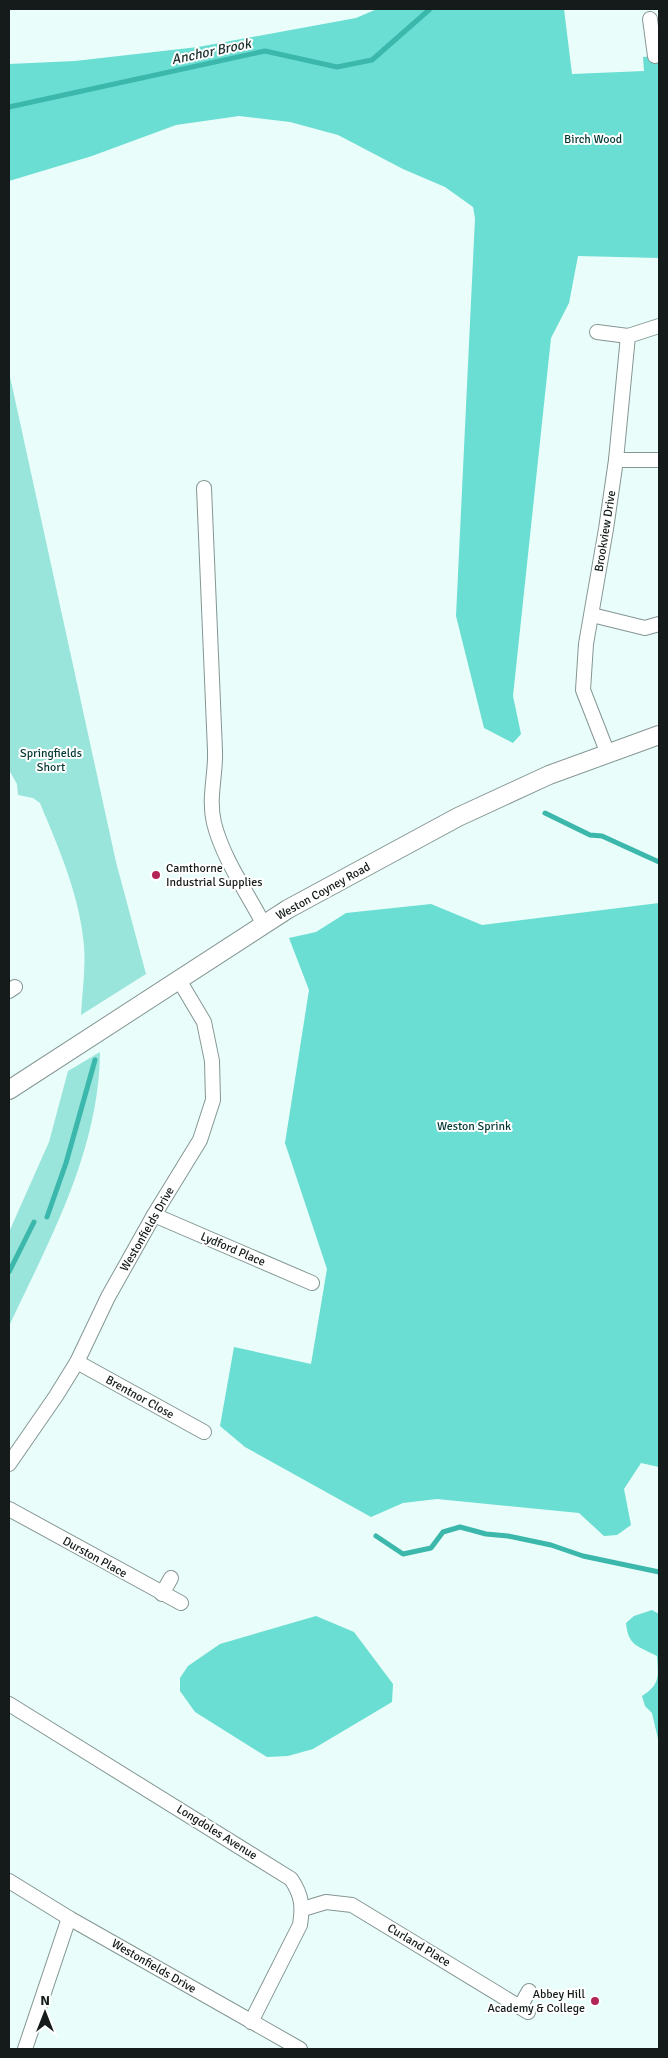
<svg xmlns="http://www.w3.org/2000/svg" width="668" height="2058" font-family="Signika,sans-serif">
  <style>
    .green { fill: #99e5db }
    .forest { fill: #6aded2 }
    .lines { fill: none; stroke-linecap: round; stroke-linejoin: round }
    .stream { stroke: #3cb7ab; stroke-width: 5 }
    .minor-casing { stroke: #849693; stroke-width: 16 }
    .tertiary-casing { stroke: #849693; stroke-width: 20 }
    .minor { stroke: #fff; stroke-width: 14 }
    .tertiary { stroke: #fff; stroke-width: 18 }
    .poi-dot { fill: #b42557; stroke: #fff; stroke-width: 2 }
    .labels { text-anchor: middle; stroke-width: 4; stroke-linejoin: round; paint-order: stroke }
    .park-label { font-size: 12px; fill: #003834; stroke: #fff }
    .street-label { font-size: 12px; fill: #141b1a; stroke: #fff }
    .poi-label { font-size: 12px; fill: #141b1a; stroke: #fff; text-anchor: start }
    .water-label { font-size: 14px; font-style: italic; fill: #1b302e; stroke: #fff }
  </style>
  <rect width="100%" height="100%" fill="#e9fdfa"/>
  <!-- green -->
  <g class="green">
    <path d="M9 372 116 862 146 974 81 1015C82 993 86 969 84 946 80 896 59 849 40 803L33 798 18 795 17 784 9 770Z"/>
    <path d="M100 1052C99 1151 50 1239 9 1326V1232L49 1142 68 1071Z"/>
  </g>
  <!-- forest -->
  <g class="forest">
    <polygon points="377,9 564,9 572,74 644,71 643,57 659,56 659,258 578,256 569,303 551,338 513,696 521,734 513,743 484,728 456,616 475,218 473,207 445,187 403,169 338,135 290,122 239,116 176,125 92,156 9,181 9,64 75,61 198,47 356,18"/>
    <polygon points="659,903 659,1467 641,1463 624,1489 631,1525 617,1535 604,1536 579,1513 437,1499 403,1503 371,1517 245,1447 220,1426 234,1347 311,1364 327,1269 285,1143 309,990 289,938 316,932 346,913 431,904 482,925"/>
    <path d="M652 1610 659 1614V1739H658L652 1713 645 1706 642 1696C661 1684 658 1676 657 1656 638 1646 628 1646 626 1623L634 1616Z"/>
    <polygon points="316,1616 354,1632 393,1684 392,1702 313,1749 288,1756 267,1757 195,1712 180,1691 180,1678 188,1666 220,1644"/>
  </g>
  <g class="lines">
    <!-- stream -->
    <g class="stream">
      <polyline points="9,107 265,51 337,67 372,60 430,9"/>
      <polyline points="545,813 590,835 602,836 659,862"/>
      <polyline points="47,1217 66,1163 95,1060"/>
      <polyline points="9,1272 34,1222"/>
      <polyline points="376,1536 403,1554 431,1548 443,1532 460,1527 486,1534 508,1536 551,1545 583,1556 659,1572"/>
    </g>
    <!-- minor casing -->
    <g class="minor-casing">
      <g id="minor">
        <polyline points="650,19 655,56"/>
        <polyline points="597,332 628,336"/>
        <polyline points="616,460 659,460"/>
        <path d="M204 488C207 576 212 663 215 751 216 775 208 798 214 823 223 859 247 892 264 925"/>
        <polyline points="592,615 645,628 659,624"/>
        <polyline points="608,754 583,690 586,644 606,529 616,460 628,336 659,326"/>
        <polyline points="9,991 15,987"/>
        <polyline points="154,1215 312,1283"/>
        <polyline points="77,1362 204,1432"/>
        <polyline points="9,1464 56,1396 77,1362 108,1297 154,1215 200,1140 213,1100 212,1061 204,1022 179,980"/>
        <polyline points="9,1509 181,1603"/>
        <polyline points="162,1594 171,1578"/>
        <path d="M9 1704 291 1879C302 1895 303 1907 300 1925L251 2022"/>
        <polyline points="9,1881 69,1918 300,2049"/>
        <polyline points="303,1909 326,1902 352,1905 528,2012"/>
        <polyline points="520,2007 529,1991"/>
        <polyline points="25,2049 69,1918"/>
      </g>
    </g>
    <!-- tertiary casing -->
    <g class="tertiary-casing">
      <polyline id="tertiary" points="9,1090 288,909 458,817 549,775 659,735"/>
    </g>
    <!-- minor -->
    <use href="#minor" class="minor"/>
    <!-- tertiary -->
    <use href="#tertiary" class="tertiary"/>
  </g>
  <!-- markers -->
  <g class="poi-dot">
    <circle cx="156" cy="875" r="5"/>
    <circle cx="595" cy="2001" r="5"/>
  </g>
  <g class="labels">
    <!-- park labels -->
    <g class="park-label">
      <text x="593" y="143">Birch Wood</text>
      <text x="51" y="757">Springfields<tspan x="51" dy="14">Short</tspan></text>
      <text x="474" y="1130">Weston Sprink</text>
    </g>
    <!-- street labels -->
    <g class="street-label">
      <text transform="translate(605 531) rotate(-81)" y="4">Brookview Drive</text>
      <text transform="translate(323 891) rotate(-29)" y="4">Weston Coyney Road</text>
      <text transform="translate(147 1229) rotate(-60)" y="4">Westonfields Drive</text>
      <text transform="translate(233 1249) rotate(23)" y="4">Lydford Place</text>
      <text transform="translate(140 1397) rotate(29)" y="4">Brentnor Close</text>
      <text transform="translate(95 1557) rotate(29)" y="4">Durston Place</text>
      <text transform="translate(217 1832) rotate(32)" y="4">Longdoles Avenue</text>
      <text transform="translate(419 1945) rotate(31)" y="4">Curland Place</text>
      <text transform="translate(154 1966) rotate(30)" y="4">Westonfields Drive</text>
    </g>
    <!-- poi labels -->
    <g class="poi-label">
      <text x="166" y="872">Camthorne<tspan x="166" dy="14">Industrial Supplies</tspan></text>
      <text x="585" y="1998" text-anchor="end">Abbey Hill<tspan x="585" dy="14">Academy &amp; College</tspan></text>
    </g>
    <!-- water labels -->
    <g class="water-label">
      <text transform="translate(211 51) rotate(-12)" y="5">Anchor Brook</text>
    </g>
  </g>
  <!-- border -->
  <rect width="668" height="2058" fill="none" stroke="#141b1a" stroke-width="20"/>
  <!-- north arrow -->
  <g transform="translate(45 2013)" stroke="#ffffff" stroke-width="4" paint-order="stroke">
  <path d="M0-4L9 19L0 12L-9 19Z" fill="#141b1a"/>
  <text y="-8" font-size="14" font-weight="bold" text-anchor="middle" fill="#141b1a">N</text>
  </g>
</svg>
